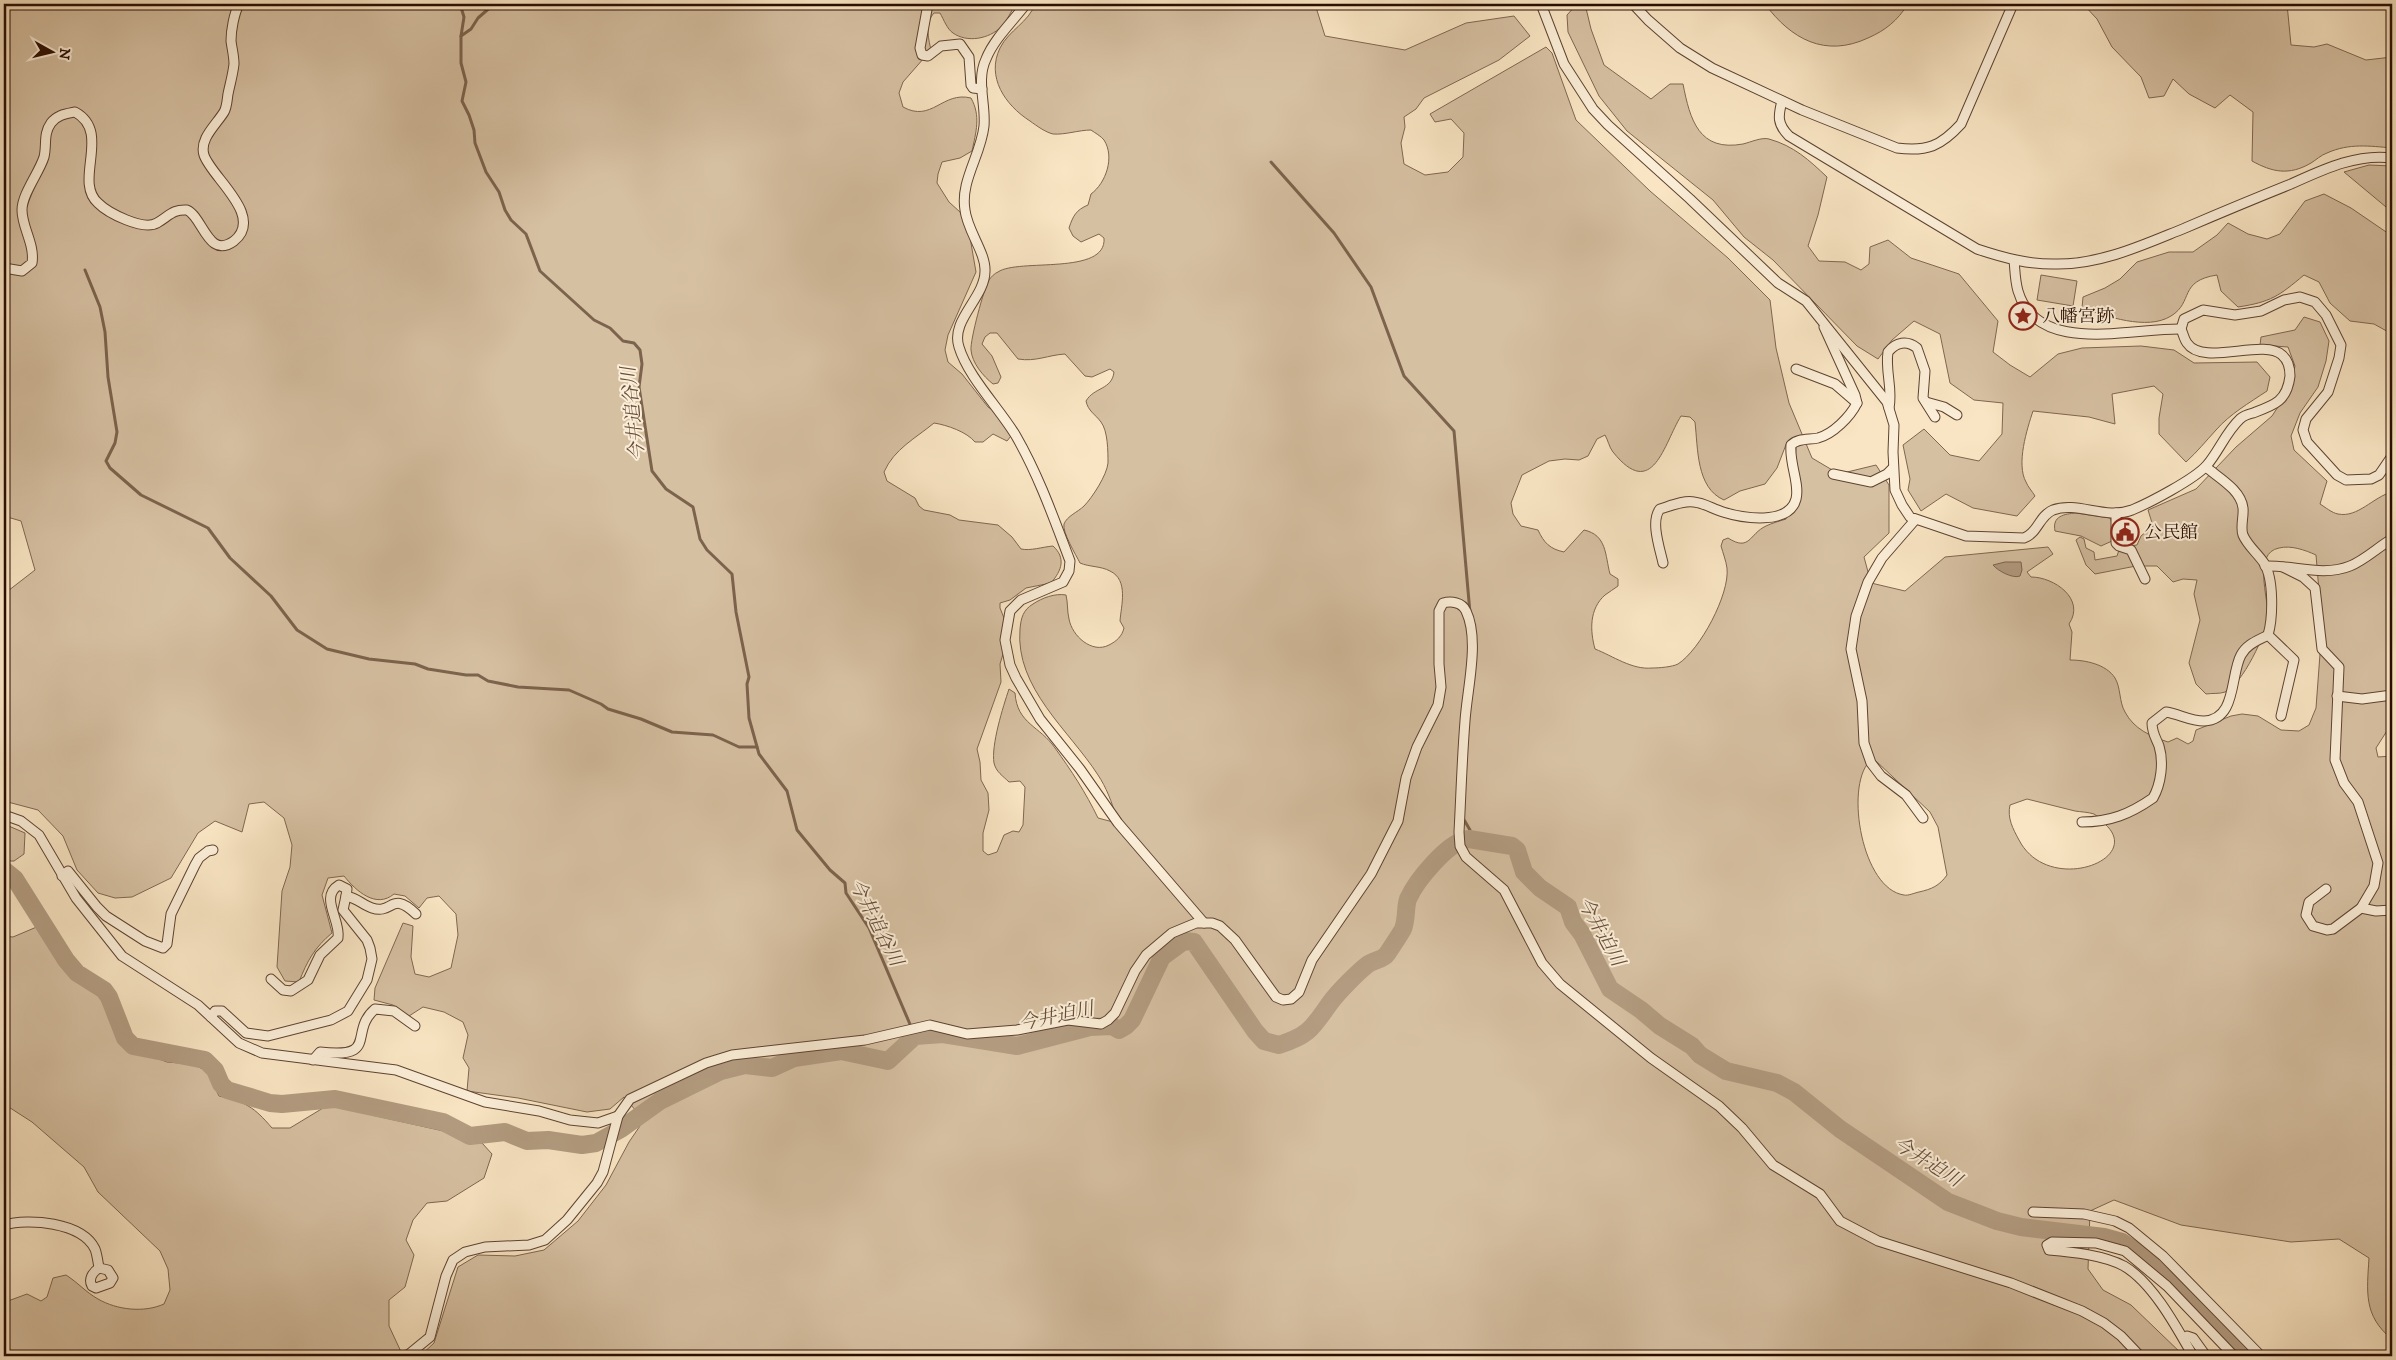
<svg xmlns="http://www.w3.org/2000/svg" width="2396" height="1360" font-family="'IM FELL DW Pica','Noto Serif JP',serif">
  <style>
    .green { fill: #d6c0a2; stroke: #806651; fill-rule: evenodd }
    .water { fill: #b39c81; stroke: #7c634d }
    .lines { fill: none; stroke-linecap: round; stroke-linejoin: round }
    .stream { stroke: #7c634d; stroke-width: 3 }
    .river { stroke: #b39c81; stroke-width: 18 }
    .street-casing { stroke: #5e4331; stroke-width: 11 }
    .street { stroke: #fbeed8; stroke-width: 9 }
    .labels { text-anchor: middle; stroke-width: 4; stroke-linejoin: round; paint-order: stroke }
    .poi-label { font-size: 18px; fill: #2a0d00; stroke: #fbeed8; text-anchor: start }
    .water-label { font-size: 19px; font-style: italic; fill: #684d3a; stroke: #fbeed8 }
  </style>
  <rect width="100%" height="100%" fill="#f9e5c3"/>
  <filter id="stains"><feTurbulence type="fractalNoise" baseFrequency=".004" numOctaves="4"/><feColorMatrix values="0 0 0 0 .2 0 0 0 0 .09 0 0 0 0 .02 0 0 0 .5 -.17"/></filter>
  <radialGradient id="worn" r=".72"><stop offset=".6" stop-color="#630" stop-opacity="0"/><stop offset="1" stop-color="#630" stop-opacity=".3"/></radialGradient>
  <!-- green -->
  <g class="green">
    <path d="M4 4H1016C1011 11 1007 21 1001 27 989 39 967 43 953 33 947 29 944 20 940 13H934C925 23 928 37 931 50L903 82 899 93 903 107C932 123 942 91 971 98 981 116 976 132 972 151L960 158 942 162 938 174 937 183 949 202 960 212 968 226 976 272 948 335 945 350 948 362 962 374 988 407 1003 417 1011 436 1007 441 993 434 983 442H975C967 432 947 425 934 423 916 438 894 449 884 472L887 481 915 498 919 506 924 510 950 515 959 520 998 525 1012 537 1021 549C1031 551 1042 547 1053 546 1066 558 1062 570 1051 583L1026 588 1010 600 1000 603V608L1006 623 1004 651 1000 664 1001 682 977 749 980 762 981 780 988 793 989 810 983 833V851L988 855 997 852 1004 835 1013 831 1019 832 1023 825 1025 787 1020 781 1009 782C1003 776 996 772 994 763 991 745 1003 707 1009 689L1015 693C1017 724 1040 726 1055 748 1071 770 1086 793 1098 818L1113 822 1116 817C1112 802 1106 787 1098 775 1069 730 1015 688 1020 629 1021 618 1023 610 1033 604 1042 598 1055 593 1066 595 1068 603 1067 611 1069 619 1072 636 1092 654 1109 645 1117 641 1122 636 1124 628L1120 621C1121 606 1129 580 1110 571 1101 566 1089 567 1080 563 1076 555 1062 532 1064 524 1067 516 1078 512 1084 506 1092 498 1107 475 1108 463 1108 452 1108 431 1101 422 1095 414 1088 411 1086 401 1094 387 1112 390 1114 372L1110 369 1092 377 1085 376 1065 354C1048 355 1036 362 1018 359L997 333H990L985 337 982 344 992 356 1001 377 998 383 993 384C983 376 972 363 971 350 970 340 984 288 989 280 991 277 995 273 998 272 1018 258 1107 276 1104 238L1099 234 1081 242 1073 236 1069 228C1073 216 1076 210 1088 205L1091 194C1106 183 1115 157 1104 140 1101 136 1095 133 1091 130 1079 130 1065 135 1053 134 1045 132 1037 126 1030 121 1005 105 986 77 1000 48 1009 30 1029 22 1035 4H1315L1325 36 1405 50 1466 23 1514 16 1530 36 1499 60 1424 98 1416 109 1404 117 1405 127 1401 143 1404 164 1425 175 1448 172 1463 157 1464 133 1451 119 1435 122 1430 114 1546 47 1552 53 1576 120 1650 191 1728 258 1770 300 1776 348 1789 403 1812 458 1839 474 1876 465 1889 485V533L1864 557 1871 583 1905 591 1945 557 2048 547 2053 554 2027 572 2031 577C2054 577 2086 599 2069 624L2072 632 2070 660C2085 660 2106 664 2115 678 2121 688 2119 702 2125 712 2134 729 2150 736 2168 742L2177 738 2188 744 2193 741 2196 730 2231 716 2242 714 2258 716 2281 730 2299 731 2309 725 2316 708 2322 627 2316 555C2305 550 2291 545 2279 548 2253 553 2268 597 2268 616 2267 633 2242 685 2225 692 2220 694 2212 693 2206 694L2196 684 2189 663 2200 620 2194 594 2197 580 2183 579 2173 582 2157 566H2136L2095 574 2086 565 2076 540 2080 537 2084 539 2086 548 2094 552 2095 560 2117 556 2120 547 2137 545 2141 536 2153 526 2148 510 2196 489 2236 447 2272 416 2289 390 2295 366 2288 347 2260 345 2261 337 2295 330 2304 317 2320 322 2329 341 2326 361 2318 387 2300 413 2291 436 2294 450 2327 481 2320 504C2325 507 2332 513 2338 514 2358 518 2373 497 2392 492V723L2376 748 2378 757 2392 756V1339C2363 1316 2367 1291 2369 1258L2339 1239 2291 1242 2181 1225 2114 1200 2090 1211 2088 1269 2103 1290 2131 1305 2184 1356H420L434 1343 458 1267 478 1255 515 1256 544 1250 578 1221 606 1185 629 1142 644 1120 624 1097 610 1109 587 1112 518 1098 467 1091 469 1068 463 1058 468 1035 463 1022 444 1012 423 1007 409 1016 393 1005 374 1000 375 988 403 923 413 926 411 957 415 974 429 977 451 968 458 935 456 914 439 896 427 898 419 908 405 896 394 894C376 909 356 891 344 876L328 878 322 895 332 933C315 947 307 961 299 982L285 981 277 967 282 891 290 867 292 845 284 818 264 802 249 804 242 832 215 821 198 833 171 878 132 897 115 898 98 893 77 870 63 836 38 810 4 801V594L35 570 21 521 4 516ZM1681 416 1690 417 1695 422C1698 448 1696 488 1724 500L1740 491 1765 484 1777 468 1787 442 1792 441 1796 448 1792 500 1786 519C1780 521 1772 523 1766 526 1749 534 1750 552 1728 538L1723 540 1721 546C1723 553 1726 561 1727 568 1730 594 1700 650 1678 664 1672 667 1659 668 1652 668 1632 670 1613 656 1595 649 1590 631 1589 609 1605 595 1609 592 1614 589 1618 586V579L1610 574C1605 555 1607 535 1584 530L1564 552C1550 549 1544 543 1538 530L1521 526 1513 514 1511 503 1522 475 1549 461 1565 459 1579 460 1588 456 1597 439 1605 435C1608 440 1609 447 1613 452 1653 502 1664 443 1681 416ZM1876 761 1930 812 1938 827 1947 875C1939 886 1932 889 1919 892 1914 893 1908 896 1904 895 1862 889 1845 788 1869 762ZM2027 799C2043 803 2059 807 2075 811 2081 812 2088 812 2094 814 2098 816 2102 821 2105 824 2145 860 2048 896 2019 840 2013 829 2007 818 2010 805Z"/>
    <path d="M1577 4H1585L1591 29 1604 65 1651 99 1670 84H1683C1690 120 1699 152 1743 144 1751 142 1762 137 1769 139 1794 146 1809 160 1827 177L1818 215 1808 246 1819 261 1845 262 1861 270 1869 264 1870 247 1888 240 1911 258 1959 274 1998 321 1993 352 2010 365 2030 377 2058 354 2082 348 2141 346 2174 350 2194 363 2257 362 2270 377 2267 391C2249 403 2230 414 2216 430 2206 441 2197 452 2186 462L2159 434V418L2163 394 2154 386 2112 394 2115 424 2089 417 2033 411C2027 429 2016 464 2026 482 2028 487 2032 491 2035 496L2017 516 1973 508 1946 494 1921 511 1908 490 1910 479 1903 445 1924 429 1950 455 1979 461 2002 434 2003 403 1974 400 1950 383 1940 334 1914 321 1892 340 1878 359 1857 346 1773 260 1744 237 1713 200 1627 131 1599 96 1568 32 1567 15Z"/>
    <path d="M1765 4H1908C1897 21 1886 30 1868 38 1825 58 1791 39 1765 4Z"/>
    <path d="M2083 4H2287L2291 45 2314 47 2327 44 2366 60 2392 57V148C2370 146 2349 143 2327 153 2321 155 2316 160 2311 163 2289 176 2272 172 2252 161L2253 112 2230 95 2215 108 2189 94 2173 79 2164 96 2149 98 2141 77 2112 47 2097 19Z"/>
    <polygon points="2369,165 2392,166 2392,212 2344,172"/>
    <path d="M2324 194 2351 208 2392 236V334L2374 324 2350 321 2330 303 2319 282 2304 275C2279 296 2271 302 2238 307L2221 291 2217 275C2178 281 2194 302 2171 316 2147 331 2106 316 2082 308L2083 297 2105 288 2120 279 2137 262 2169 252H2193L2217 235 2228 223 2248 234 2267 239 2280 234 2305 201Z"/>
    <polygon points="2041,275 2077,281 2073,306 2037,300"/>
    <path d="M2076 513 2110 518 2114 527 2112 541 2101 546 2081 536 2055 531C2052 516 2064 514 2076 513Z"/>
    <polygon points="4,824 25,833 24,854 14,861 4,861"/>
    <path d="M39 926 59 964 74 980 100 997 119 1040 133 1049 167 1062 192 1064 207 1071 219 1096C246 1102 254 1107 272 1128H290L333 1102 372 1115 448 1132 468 1141 482 1143 492 1154 484 1178 447 1201 427 1203 413 1220 406 1240 414 1255 405 1287 389 1300V1326L403 1356H4V1300L8 1301 27 1294 41 1301 47 1297 53 1278 66 1275C77 1282 87 1293 98 1299 117 1310 144 1313 164 1304L170 1290 168 1269 160 1251 98 1192 84 1167 32 1122 4 1104V936L13 937Z"/>
  </g>
  <!-- water -->
  <path class="water" d="M2005 562H2021L2022 570 2020 576C2013 579 1998 571 1993 565Z"/>
  <g class="lines">
    <!-- stream -->
    <g class="stream">
      <polyline points="460,4 464,17 461,36"/>
      <polyline points="494,4 478,18 471,29 461,36 461,63 466,82 462,101 469,115 474,130 475,143 486,172 499,192 505,210 511,220 526,234 540,271 594,320 610,328 623,341 634,343 640,350 642,364 639,387 652,471 666,489 693,507 700,539 707,550 732,574 736,612 749,677 747,684 749,718 759,754 787,791 797,830 830,870 845,883 846,893 869,928 915,1036"/>
      <polyline points="1271,162 1334,233 1371,287 1404,376 1454,431 1470,613"/>
      <polyline points="85,270 100,307 105,332 108,377 117,432 115,443 106,461 110,468 141,495 208,528 230,558 271,596 297,630 327,649 369,659 415,664 428,669 466,675 478,675 488,681 518,687 569,690 601,704 608,709 641,719 672,732 713,735 739,747 757,747"/>
      <polyline points="1463,818 1470,830 1469,839"/>
    </g>
    <!-- river -->
    <path class="river" d="M4 870 15 879 66 960 77 973 104 990 109 997 125 1038 133 1046 205 1060 215 1070 221 1084 227 1090 270 1103 282 1104 335 1099 443 1122 470 1136 505 1132 527 1141 548 1140 582 1145 596 1143 621 1129 660 1101 721 1071 745 1065 772 1068 794 1058 841 1051 888 1061 915 1036 943 1034 1017 1046 1090 1027 1112 1026 1119 1030 1126 1026 1132 1020 1162 957 1184 941 1194 942 1255 1031 1264 1041 1279 1045C1310 1035 1312 1028 1330 1003 1338 992 1357 973 1367 965 1373 960 1383 960 1387 954 1389 951 1402 931 1403 929 1407 919 1405 908 1408 899 1416 881 1449 840 1469 839L1512 846 1517 850 1524 872 1540 888 1568 907 1573 922 1582 934 1610 989 1641 1010 1660 1026 1692 1046 1700 1055 1726 1071 1777 1083 1794 1092 1840 1129 1948 1202 1997 1221 2021 1227 2104 1237 2122 1242 2161 1268 2246 1356"/>
    <!-- street casing -->
    <g class="street-casing">
      <g id="street">
        <polyline points="928,4 920,48 922,55 928,56 941,46 960,44 969,57 971,85 973,88 982,89"/>
        <path d="M1026 4C1013 21 994 39 986 59 976 80 986 104 984 126 981 155 960 181 965 210 967 230 986 253 985 271 985 298 950 320 959 347 968 377 1000 409 1016 436 1039 476 1054 519 1070 561L1069 571 1063 582 1021 600 1010 611 1005 640 1010 665 1016 678 1040 719 1080 769 1118 823 1204 923"/>
        <path d="M1541 4 1564 64 1593 109 1608 125 1690 199 1778 283 1806 301 1887 402 1894 425 1893 452 1895 490 1902 505 1910 517 1966 536 2024 538C2038 533 2039 516 2053 510 2077 501 2105 520 2132 510 2149 503 2195 479 2207 465 2219 451 2226 432 2240 419 2243 416 2249 414 2253 413 2275 405 2287 401 2290 376 2290 369 2288 360 2282 355 2263 338 2203 367 2187 343 2184 339 2183 333 2181 329L2184 319 2203 310 2235 315 2261 311 2284 300 2300 297 2315 302 2326 315 2341 345 2339 358 2328 392 2306 419 2303 430 2307 442 2337 475 2346 480 2371 479 2379 475 2392 456"/>
        <path d="M1633 4 1648 20 1680 48 1712 68 1802 110 1897 148C1927 152 1941 146 1961 124L2013 4"/>
        <path d="M1782 101C1778 116 1777 124 1789 136L1977 249C2004 258 2030 265 2058 264 2103 264 2145 244 2185 228 2220 213 2256 198 2291 184 2322 170 2357 153 2392 158"/>
        <path d="M2014 260C2015 270 2015 281 2018 291 2037 356 2131 328 2181 329"/>
        <path d="M4 268 22 271 32 263C35 244 22 228 22 210 22 194 39 173 44 157 47 145 43 134 51 123 57 115 65 114 75 112 112 132 73 181 98 203 108 213 143 231 157 223 169 216 173 209 187 210 203 217 208 260 234 241 265 216 211 177 204 155 199 139 216 125 224 112 227 107 227 100 228 94 230 84 233 74 234 64 234 56 232 49 231 41 231 30 234 14 239 4"/>
        <polyline points="1796,369 1835,384 1857,403"/>
        <polyline points="1926,402 1944,407 1957,415"/>
        <path d="M1889 408C1893 389 1885 371 1888 352 1896 342 1907 340 1917 348L1925 371 1923 398 1935 417"/>
        <path d="M2206 467C2219 478 2241 490 2243 508 2244 517 2240 527 2243 535 2247 545 2258 554 2264 563 2274 579 2273 618 2268 635L2294 660 2281 716"/>
        <polyline points="1833,474 1871,482 1887,474 1893,468"/>
        <polyline points="2116,513 2116,543 2119,546 2131,550 2145,579"/>
        <polyline points="1915,520 1882,558 1868,582 1856,616 1851,649 1862,701 1864,743 1871,763 1881,776 1906,795 1923,818"/>
        <path d="M1663 563C1660 549 1650 521 1660 509 1670 506 1684 500 1694 502 1704 503 1713 509 1723 512 1742 518 1789 526 1796 499 1800 484 1789 463 1791 445 1798 438 1809 440 1818 438 1833 434 1850 417 1857 403L1855 395 1824 327"/>
        <path d="M2265 566C2293 565 2323 577 2350 566 2365 560 2378 547 2392 539"/>
        <polyline points="2283,567 2303,577 2315,588 2322,649 2339,667 2335,760 2344,783 2358,802 2378,863 2374,886 2361,908 2333,929 2327,930 2313,926 2306,915 2309,902 2326,889"/>
        <polyline points="2337,696 2362,699 2392,695"/>
        <polyline points="4,815 21,821 39,835 76,898 122,956 198,1005 239,1043 262,1053 396,1070 485,1102 539,1111 570,1120 598,1123 618,1116"/>
        <path d="M2082 822C2110 822 2130 814 2153 798 2161 784 2164 762 2159 746 2156 738 2152 733 2152 723L2166 712C2179 714 2190 721 2204 721 2237 720 2230 675 2241 655 2247 644 2257 641 2268 635"/>
        <polyline points="62,876 68,871 97,907 106,916 145,941 163,948 167,944 171,914 195,865 199,858 208,851 213,850"/>
        <polyline points="2361,908 2376,911 2392,910"/>
        <path d="M271 979 283 990 291 991 308 980 320 955 338 938C341 920 319 897 339 885L347 889 346 896"/>
        <path d="M211 1017 215 1011H222L246 1033 268 1036 331 1020 348 1011 367 980 372 959 370 948 367 940 343 910 346 896C357 898 363 905 372 908 393 915 391 890 416 914"/>
        <path d="M313 1060 320 1052C380 1059 348 1032 375 1009L394 1011 415 1026"/>
        <polyline points="2033,1212 2084,1214 2115,1221 2129,1228 2163,1256 2261,1356"/>
        <path d="M4 1225C28 1218 82 1222 95 1249 97 1254 98 1262 99 1268"/>
        <path d="M99 1268 108 1270 113 1278 110 1283 96 1288 92 1286C88 1279 93 1272 99 1268Z"/>
        <polyline points="2184,1338 2187,1336 2193,1338 2206,1356"/>
        <path d="M401 1356 408 1355 430 1337 446 1276 453 1260 465 1252 485 1247 529 1245 545 1240 567 1220 597 1183 603 1172 618 1116 630 1099 706 1063 732 1055 865 1040 930 1025 967 1034 1017 1030 1068 1020 1101 1024 1108 1020 1115 1013 1135 971 1146 955 1172 933 1196 923H1212L1220 926 1235 940 1276 997 1283 1000 1291 999 1299 992 1312 960 1371 874 1398 821 1406 778 1417 747 1438 705 1441 687 1439 664V611L1443 603C1451 601 1462 602 1466 611 1480 640 1467 689 1465 721 1462 758 1461 795 1459 832L1460 846 1466 857 1504 890 1542 963 1560 984 1651 1058 1719 1106 1742 1128 1773 1165 1820 1194 1840 1221 1878 1241 2011 1283 2082 1311 2104 1323 2121 1336 2140 1356"/>
        <path d="M2193 1356C2177 1328 2153 1283 2124 1266 2103 1255 2073 1252 2049 1250L2047 1245 2052 1242 2096 1243 2125 1251 2167 1286 2234 1356"/>
      </g>
    </g>
    <!-- street -->
    <use href="#street" class="street"/>
  </g>
  <!-- icons -->
  <defs>
    <g id="sight-ring" transform="scale(1.4375)"><circle r="9.5" fill="#fbeed8" stroke="#8f2418" stroke-width="1.5"/><path d="M0-6L1.8-2.2L6-1.7L2.9 1.2L3.7 5.4L0 3.3L-3.7 5.4L-2.9 1.2L-6-1.7L-1.8-2.2Z" fill="#8f2418"/></g>
    <g id="civic-ring" transform="scale(1.4375)"><circle r="9.5" fill="#fbeed8" stroke="#8f2418" stroke-width="1.5"/><path d="M-.6-6.5H3V-4.5H.6V-3L4-1V1h2V6H-6V1h2V-1L-.6-3ZM-1.2 2.5V6h2.4V2.5Z" fill="#8f2418"/></g>
  </defs>
  <g fill-rule="evenodd">
    <use href="#sight-ring" x="2023" y="316"/>
    <use href="#civic-ring" x="2125" y="532"/>
  </g>
  <g class="labels">
    <!-- poi labels -->
    <g class="poi-label">
      <text x="2042" y="322">八幡宮跡</text>
      <text x="2144" y="538">公民館</text>
    </g>
    <!-- water labels -->
    <g class="water-label">
      <text transform="translate(632 414) rotate(-96)" y="7">今井追谷川</text>
      <text transform="translate(877 922) rotate(63)" y="7">今井追谷川</text>
      <text transform="translate(1602 931) rotate(61)" y="7">今井迫川</text>
      <text transform="translate(1056 1015) rotate(-12)" y="7">今井迫川</text>
      <text transform="translate(1928 1161) rotate(32)" y="7">今井迫川</text>
    </g>
  </g>
  <!-- margin -->
  <rect width="2396" height="1360" fill="none" stroke="#f9e5c3" stroke-width="20"/>
  <rect x="5" y="5" width="2386" height="1350" fill="none" stroke="#2a0d00" stroke-width="2.5"/>
  <rect x="10" y="10" width="2376" height="1340" fill="none" stroke="#2a0d00"/>
  <!-- north arrow -->
  <g transform="translate(52 52) rotate(98)" stroke="#fbeed8" stroke-width="4" paint-order="stroke">
  <path d="M0-4L9 19L0 12L-9 19Z" fill="#2a0d00"/>
  <text y="-8" font-size="14" font-weight="bold" text-anchor="middle" fill="#2a0d00">N</text>
  </g>
  <rect width="100%" height="100%" filter="url(#stains)"/>
  <rect width="100%" height="100%" fill="url(#worn)"/>
</svg>
